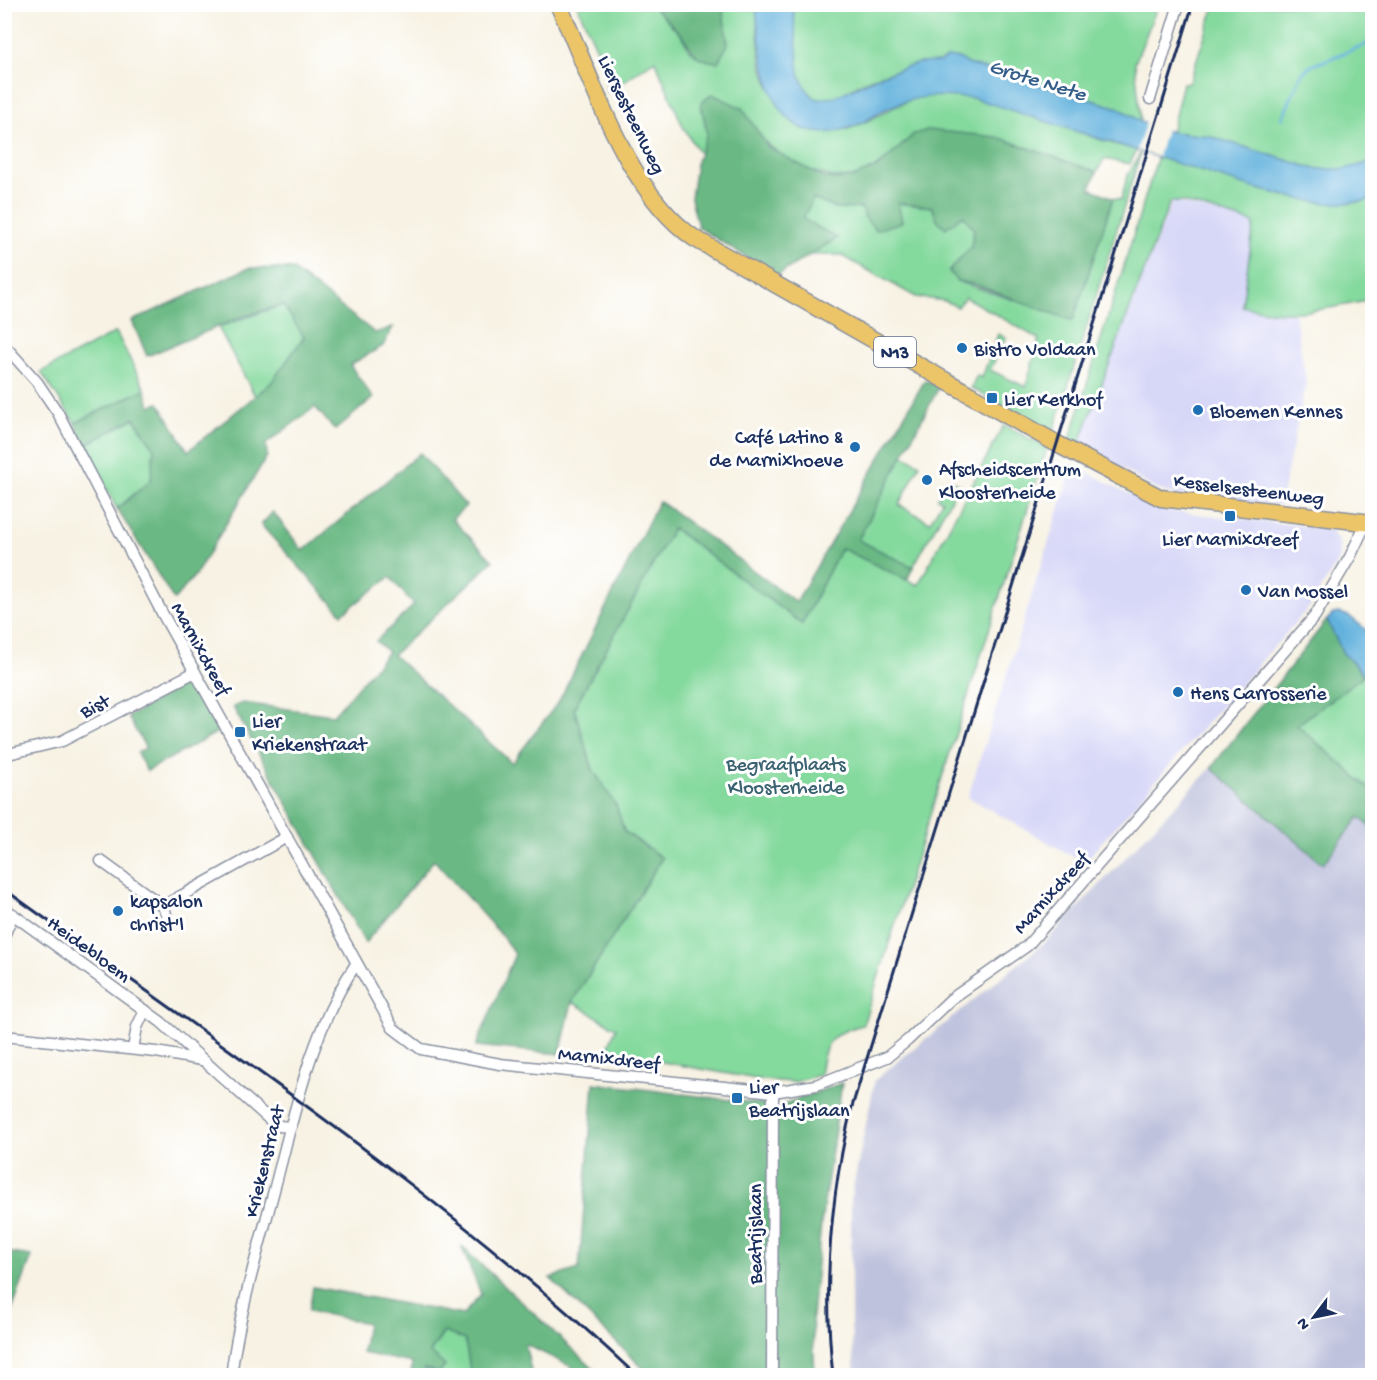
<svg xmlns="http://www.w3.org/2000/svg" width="1377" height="1380" font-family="'Gochi Hand',sans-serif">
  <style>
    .built { fill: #d7d7f8 }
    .industrial { fill: #bfc2dd }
    .green { fill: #84d99d; stroke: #50847e; stroke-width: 1.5 }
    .forest { fill: #6bb984; stroke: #437471; stroke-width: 1.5 }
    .water { fill: #63b2dd; stroke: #3f709e; stroke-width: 1.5 }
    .pier { fill: #f7f2e3 }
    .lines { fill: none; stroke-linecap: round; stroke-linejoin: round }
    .stream { stroke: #63b2dd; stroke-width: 3 }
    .street-casing { stroke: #8990a0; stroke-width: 13 }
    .primary-casing { stroke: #8990a0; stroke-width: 19 }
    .street { stroke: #fff; stroke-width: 10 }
    .primary { stroke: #edc569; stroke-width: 16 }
    .rail { stroke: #1b2f5e; stroke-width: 3 }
    .poi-dot { fill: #1f6fb2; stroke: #fff; stroke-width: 2 }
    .labels { text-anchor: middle; stroke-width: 6; stroke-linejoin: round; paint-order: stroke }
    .shield { fill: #fff; stroke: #5f6d8e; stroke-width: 1.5 }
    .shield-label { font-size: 18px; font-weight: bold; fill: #1b2f5e }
    .street-label { font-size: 20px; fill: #1b2f5e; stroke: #fff }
    .poi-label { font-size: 20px; fill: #1b2f5e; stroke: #fff; text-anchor: start }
    .park-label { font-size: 20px; fill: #3a6271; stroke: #fff }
    .water-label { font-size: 21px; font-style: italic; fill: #345d8a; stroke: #fff }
  </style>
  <rect width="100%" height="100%" fill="#fff"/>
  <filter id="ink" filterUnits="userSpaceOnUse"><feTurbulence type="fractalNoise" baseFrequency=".0167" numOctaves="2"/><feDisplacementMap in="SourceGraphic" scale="12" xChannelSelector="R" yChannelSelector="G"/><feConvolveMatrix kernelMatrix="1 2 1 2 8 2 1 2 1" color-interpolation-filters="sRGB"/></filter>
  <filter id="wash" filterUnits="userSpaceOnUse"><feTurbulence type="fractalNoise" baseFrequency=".008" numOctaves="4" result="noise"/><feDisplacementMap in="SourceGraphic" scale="24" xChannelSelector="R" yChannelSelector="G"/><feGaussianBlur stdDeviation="1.35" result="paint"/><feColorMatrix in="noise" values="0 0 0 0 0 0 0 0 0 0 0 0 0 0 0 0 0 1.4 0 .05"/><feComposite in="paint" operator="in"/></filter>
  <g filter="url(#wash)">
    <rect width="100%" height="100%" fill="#f7f2e3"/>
    <!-- built -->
    <g class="built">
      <polygon points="1172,201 1254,223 1242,306 1266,312 1295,314 1306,382 1280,505 1174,495 1152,487 1080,442"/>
      <polygon points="1073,465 1160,510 1329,529 1339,542 1340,558 1310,606 1088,858 1079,852 1074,857 968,797"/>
    </g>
    <!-- industrial -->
    <polygon class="industrial" points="1211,768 1323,864 1359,817 1372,828 1372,1375 855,1376 851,1325 851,1198 875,1080 1044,943"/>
    <!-- green -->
    <g class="green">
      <path d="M577 5H652L681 35 690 51 724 23 722 5H756C758 26 758 62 767 81 784 119 807 142 851 128 890 114 903 93 949 95 1004 98 1059 127 1111 143 1119 146 1129 146 1137 149L1130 164 1104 159 1097 172 997 137 914 134C875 173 853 192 799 165 768 149 759 138 742 108L701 103 707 134 700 154 683 127 655 60 608 92 601 58Z"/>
      <path d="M793 5H1158L1135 63 1141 122 1119 108 968 64 961 59C927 64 895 68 863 82 851 88 826 108 812 97 792 81 794 28 793 5Z"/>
      <polygon points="1215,5 1372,5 1372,162 1345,169 1315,169 1209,136 1171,132 1183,83 1189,83"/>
      <polygon points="1141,152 1053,434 971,388 977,375 982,378 998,334 1006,338 990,370 1026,387 1039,339 965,297 958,307 945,301 916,297 841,255 809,255 837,238 802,219 813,199 838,209 862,208 876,230 902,221 897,203 932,207 938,221 963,215 974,228 971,247 949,271 957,281 1073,320 1113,198 1121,200 1127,177"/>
      <path d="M1158 156C1221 175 1308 215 1372 199V300C1322 309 1293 319 1242 306L1254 223 1183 202H1170L1080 442H1069Z"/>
      <polygon points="283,305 305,337 271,383 255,396 218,327"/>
      <polygon points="116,332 145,389 75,423 41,372"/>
      <polygon points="134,418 154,448 151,480 117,509 84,446"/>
      <path d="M1004 425 1047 448 863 1025C830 1033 824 1042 820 1075L794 1082 762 1080 606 1052 616 1028 572 1002 662 858 624 831 616 805 593 770 574 708 673 528 802 624 841 548 918 585Z"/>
      <polygon points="903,455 920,464 899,505 930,522 942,501 937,498 948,479 959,484 913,567 858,540"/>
      <polygon points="1364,675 1372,682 1372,791 1297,725"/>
      <polygon points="444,1332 465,1339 471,1375 425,1375 423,1369 440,1372 445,1366 430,1352"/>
    </g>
    <!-- forest -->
    <g class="forest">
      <path d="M652 5H722L728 44 718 62C690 60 694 49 679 32 670 23 661 14 652 5Z"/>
      <polygon points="712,94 742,108 768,147 822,177 838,179 854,177 879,166 914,134 928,130 997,137 1097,172 1090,188 1113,198 1073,321 976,285 957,281 949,271 971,247 974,229 963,215 946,228 938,221 932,207 898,203 902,222 876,230 865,218 862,208 838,209 813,199 803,219 837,238 776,276 698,227 691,198 696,164 707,134 701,103"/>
      <polygon points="248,268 292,269 375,333 393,327 383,346 350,365 373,398 335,430 315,407 266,444 267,456 196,574 174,600 117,509 151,480 154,448 134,418 84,446 75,423 145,389 150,406 159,403 188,451 271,383 304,337 283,305 242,317 147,356 132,321"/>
      <polygon points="925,380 939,387 858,540 913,567 907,580 841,548 802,624 673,528 574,708 593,770 616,805 624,831 662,858 572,1002 560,1054 476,1046 515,954 501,935 434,860 365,943 233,707 242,703 333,715 388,652 376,641 414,605 390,577 342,614 261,525 273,512 303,551 420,453 466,506 452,519 493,561 393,655 512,763 559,701 659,501 796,602"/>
      <polygon points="1327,620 1343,653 1364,675 1297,725 1372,791 1372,828 1359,817 1323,864 1211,768"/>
      <polygon points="190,681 218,732 147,771 137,753 146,748 128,717"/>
      <polygon points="594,1083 779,1106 842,1083 821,1224 812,1316 815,1375 650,1375 550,1278 579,1269"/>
      <polygon points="461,1246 600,1375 579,1375 570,1366 525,1344 532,1375 471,1375 465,1340 444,1332 430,1352 445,1366 440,1372 424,1369 425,1375 411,1375 412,1363 362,1353 367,1323 309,1311 313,1287 463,1315 481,1294"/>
      <polygon points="5,1252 32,1256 5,1329 4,1252"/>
    </g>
    <!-- water -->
    <g class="water">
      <path d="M756 5H793L799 73 805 87 813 97 818 99 835 97 879 76 919 63 940 62 948 57 961 59 968 64 1119 108 1141 122 1171 132 1209 136 1315 169H1345L1372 162V199C1330 210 1291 197 1250 187L973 98C943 95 916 94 888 108 876 114 864 123 851 127 769 157 761 60 756 5Z"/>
      <polygon points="1340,613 1349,616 1372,634 1372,682 1343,653 1327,620 1333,614"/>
    </g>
    <!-- pier -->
    <polygon class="pier" points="1146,122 1166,129 1158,157 1137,150"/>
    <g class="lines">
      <!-- stream -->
      <polyline class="stream" points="1282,119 1302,73 1311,66 1372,42"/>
    </g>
  </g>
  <g filter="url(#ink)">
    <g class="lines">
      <!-- street casing -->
      <g class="street-casing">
        <g id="street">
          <polyline points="1150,99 1179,4"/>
          <polyline points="4,345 37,382 58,413 161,611 393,1028 421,1049 500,1064 773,1092 816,1085 887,1057 908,1040 951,999 1027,946 1315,616 1350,557 1366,523"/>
          <polyline points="4,755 62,741 195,672"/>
          <polyline points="101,861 163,906"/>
          <polyline points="4,908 161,1022 270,1120 279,1126 291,1127"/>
          <polyline points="166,914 163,906 287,837"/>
          <polyline points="4,936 13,914"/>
          <polyline points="4,1036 156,1052 202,1060"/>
          <polyline points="133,1049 137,1027 145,1010"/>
          <path d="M231 1376C239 1314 257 1254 273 1194 294 1116 310 1032 356 964"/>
          <polyline points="772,1376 773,1092"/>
        </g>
      </g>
      <!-- primary casing -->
      <g class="primary-casing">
        <path id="primary" d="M558 4C593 79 625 190 694 238L1061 446 1161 498 1372 523"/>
      </g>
      <!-- street -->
      <use href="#street" class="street"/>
      <!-- primary -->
      <use href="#primary" class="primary"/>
      <!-- rail -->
      <g class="rail">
        <path d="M4 889C220 1045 443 1193 637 1376"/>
        <path d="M833 1376C823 1286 830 1198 851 1110L1193 4"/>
      </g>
    </g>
  </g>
  <!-- markers -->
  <g class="poi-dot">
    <circle cx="962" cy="348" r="6"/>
    <rect x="986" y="392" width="12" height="12" rx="3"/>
    <circle cx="1198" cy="410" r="6"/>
    <circle cx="855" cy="447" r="6"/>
    <circle cx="927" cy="480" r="6"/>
    <rect x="1224" y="510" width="12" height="12" rx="3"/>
    <circle cx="1246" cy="590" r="6"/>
    <circle cx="1178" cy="692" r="6"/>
    <rect x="234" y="726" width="12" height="12" rx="3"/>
    <circle cx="118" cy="911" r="6"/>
    <rect x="731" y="1092" width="12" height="12" rx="3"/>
  </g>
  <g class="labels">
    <!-- shield labels -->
    <rect class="shield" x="874" y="337" width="42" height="30" rx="4.5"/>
    <g class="shield-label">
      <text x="895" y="358">N13</text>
    </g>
    <!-- street labels -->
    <g class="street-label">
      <text transform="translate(633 114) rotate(64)" y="7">Liersesteenweg</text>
      <text transform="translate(1249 488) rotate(7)" y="7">Kesselsesteenweg</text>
      <text transform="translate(202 648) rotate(61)" y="7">Marnixdreef</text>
      <text transform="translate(94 705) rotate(-27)" y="7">Bist</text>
      <text transform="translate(1050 892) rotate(-48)" y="7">Marnixdreef</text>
      <text transform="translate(90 948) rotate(36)" y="7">Heidebloem</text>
      <text transform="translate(609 1057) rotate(6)" y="7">Marnixdreef</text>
      <text transform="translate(263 1161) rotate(-76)" y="7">Kriekenstraat</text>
      <text transform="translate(754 1234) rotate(-90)" y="7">Beatrijslaan</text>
    </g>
    <!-- poi labels -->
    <g class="poi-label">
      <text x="974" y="355">Bistro Voldaan</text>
      <text x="1004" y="405">Lier Kerkhof</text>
      <text x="1210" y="417">Bloemen Kennes</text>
      <text x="843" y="443" text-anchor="end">Café Latino &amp;<tspan x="843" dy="23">de Marnixhoeve</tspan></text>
      <text x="939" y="475">Afscheidscentrum<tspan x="939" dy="23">Kloosterheide</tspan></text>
      <text x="1230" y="545" text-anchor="middle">Lier Marnixdreef</text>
      <text x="1258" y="597">Van Mossel</text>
      <text x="1190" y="699">Hens Carrosserie</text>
      <text x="252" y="727">Lier<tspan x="252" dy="23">Kriekenstraat</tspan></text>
      <text x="130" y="907">kapsalon<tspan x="130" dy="23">christ'l</tspan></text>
      <text x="749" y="1093">Lier<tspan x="749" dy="23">Beatrijslaan</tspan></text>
    </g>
    <!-- park labels -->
    <g class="park-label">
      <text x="786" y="770">Begraafplaats<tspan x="786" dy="23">Kloosterheide</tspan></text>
    </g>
    <!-- water labels -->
    <g class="water-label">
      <text transform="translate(1038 79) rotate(17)" y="7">Grote Nete</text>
    </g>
  </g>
  <!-- margin -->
  <rect width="1377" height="1380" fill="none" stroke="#fff" stroke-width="24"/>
  <!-- north arrow -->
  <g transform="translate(1314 1317) rotate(238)" stroke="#ffffff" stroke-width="4.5" paint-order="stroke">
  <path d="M0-4.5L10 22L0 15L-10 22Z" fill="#1b2f5e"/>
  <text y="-9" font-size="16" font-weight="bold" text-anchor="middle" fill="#1b2f5e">N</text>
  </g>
</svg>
